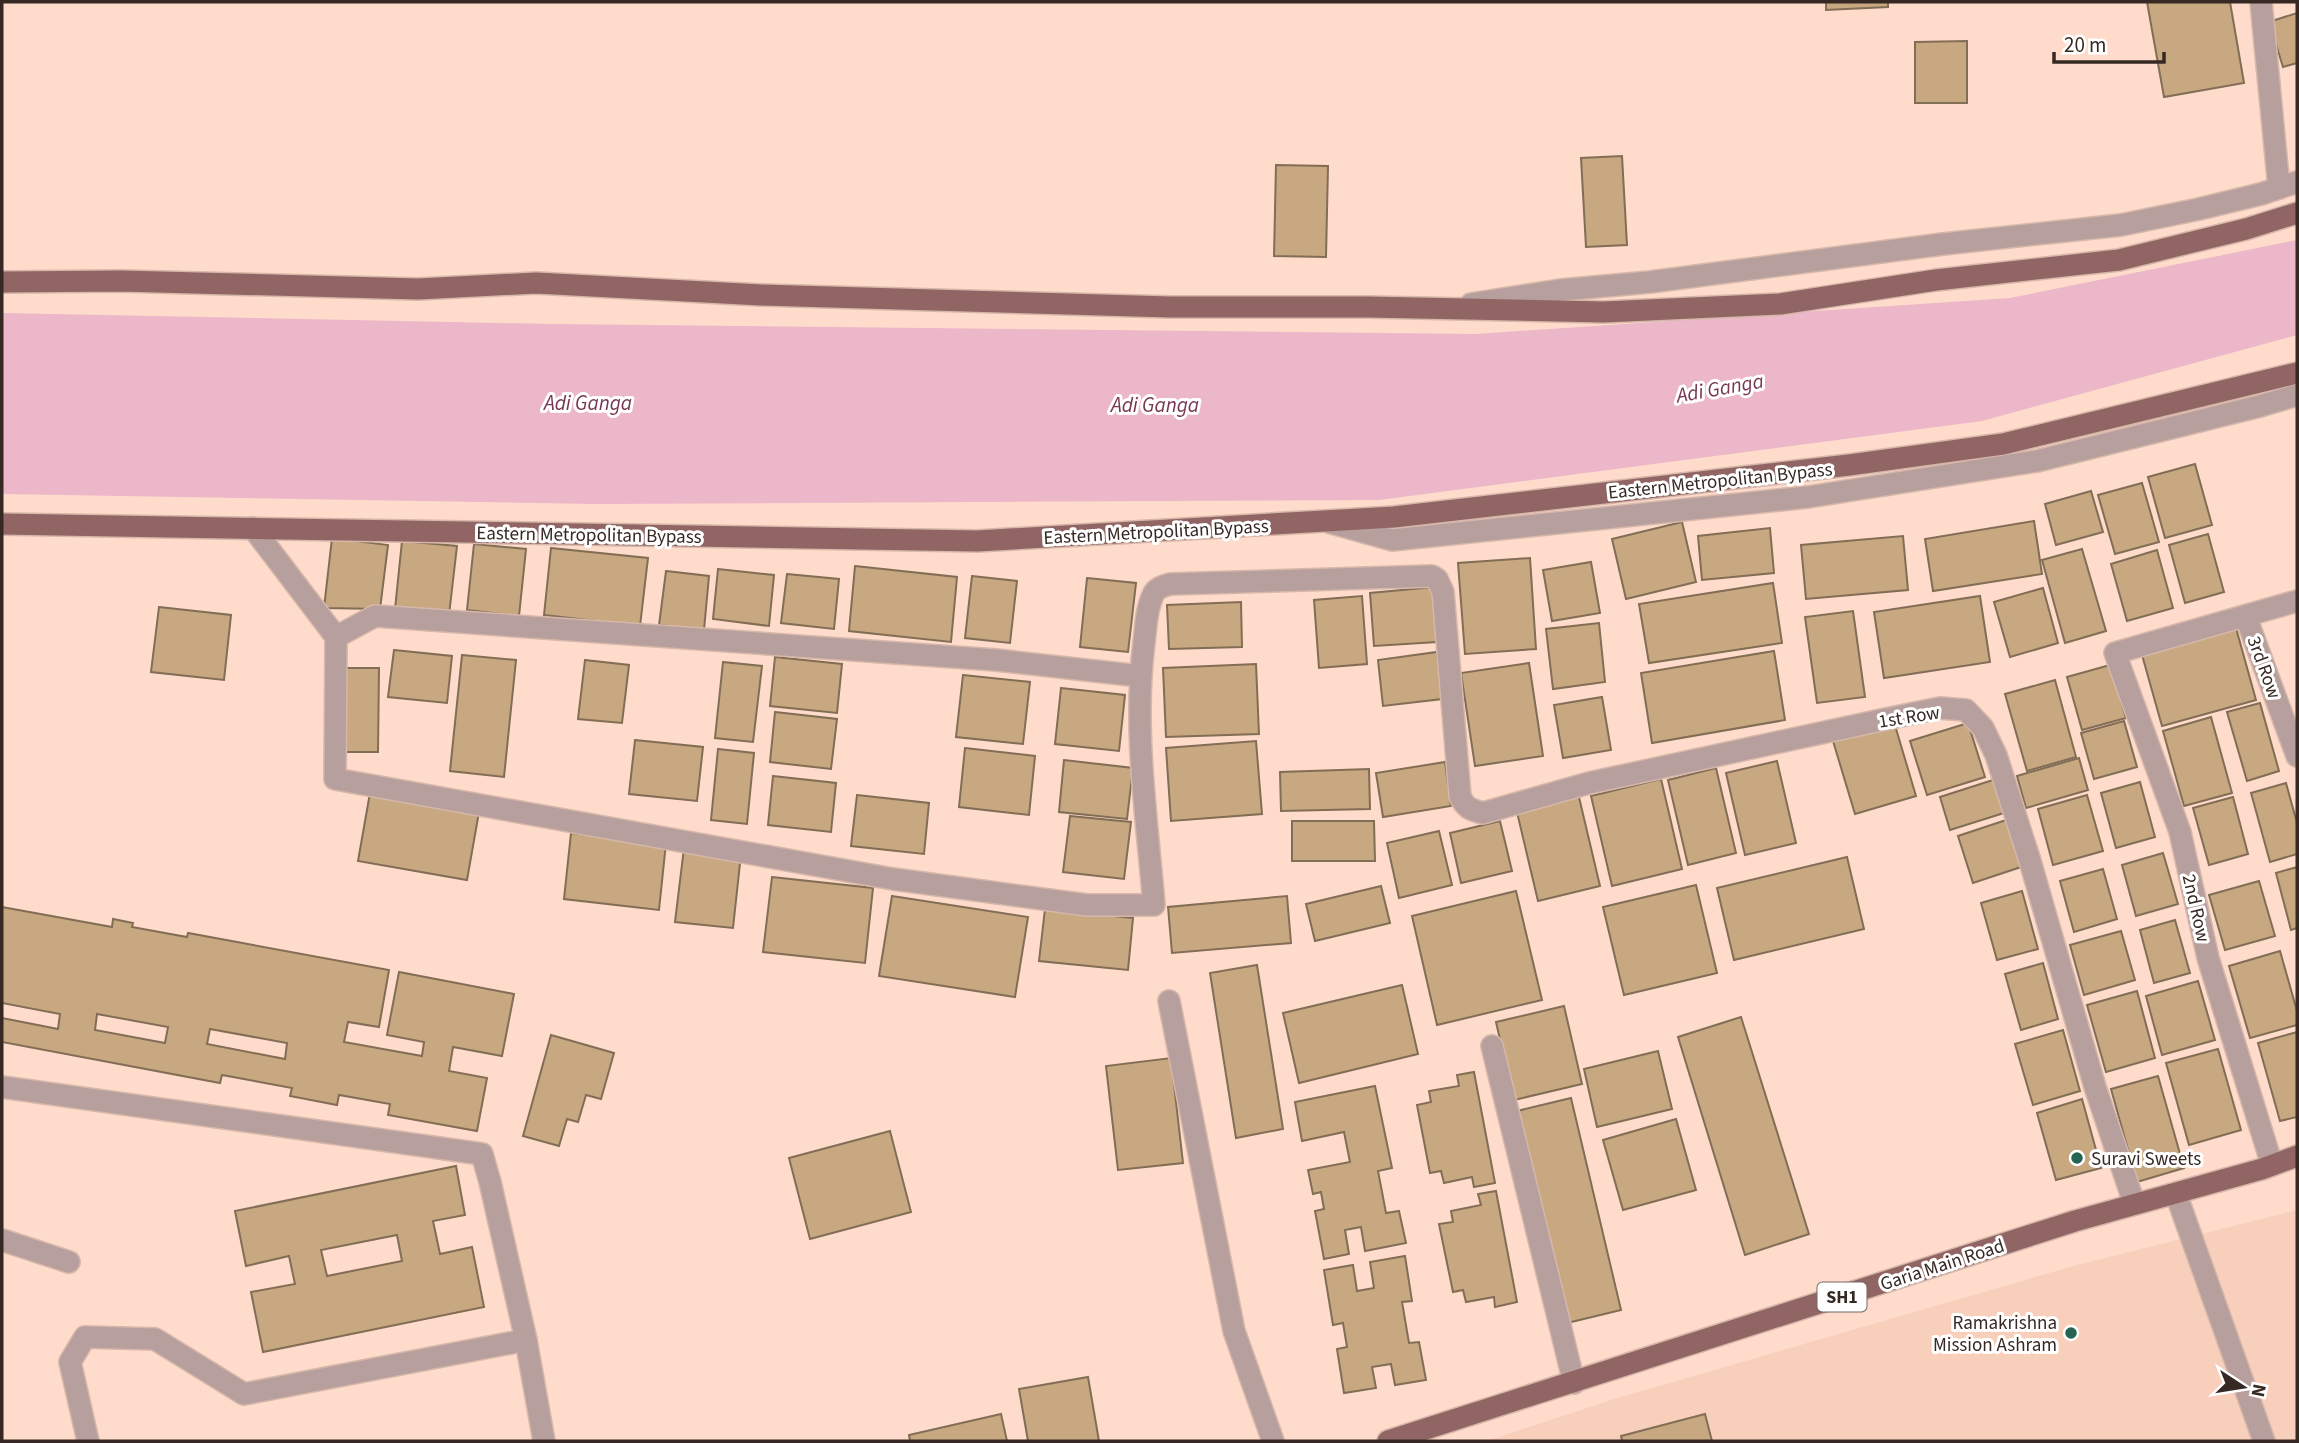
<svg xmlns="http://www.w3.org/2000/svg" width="2299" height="1443" font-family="'Source Sans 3',sans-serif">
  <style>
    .built { fill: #f8cfbb }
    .water { fill: #ecb7c9 }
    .building { fill: #c8a881; stroke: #826d55; stroke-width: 2; fill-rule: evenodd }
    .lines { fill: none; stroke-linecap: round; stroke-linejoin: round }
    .minor-casing { stroke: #d6b7a9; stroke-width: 24 }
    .major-casing { stroke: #d6b7a9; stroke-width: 24 }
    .minor { stroke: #b79f9e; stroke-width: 21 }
    .major { stroke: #906564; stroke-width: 21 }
    .poi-dot { fill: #246554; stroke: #fff; stroke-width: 2.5 }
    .labels { text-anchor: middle; stroke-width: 6; stroke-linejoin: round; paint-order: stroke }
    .shield { fill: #fff; stroke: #726965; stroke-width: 2 }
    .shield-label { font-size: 18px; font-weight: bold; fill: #362923 }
    .street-label { font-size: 19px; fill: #362923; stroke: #fff }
    .poi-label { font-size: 19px; fill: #362923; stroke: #fff; text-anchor: start }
    .water-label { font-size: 21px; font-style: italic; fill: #773651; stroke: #fff }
  </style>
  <rect width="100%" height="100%" fill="#fedbcb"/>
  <!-- built -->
  <polygon class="built" points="2297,1210 2297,1441 1487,1441 1611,1400 2077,1265"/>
  <!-- water -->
  <polygon class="water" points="2297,240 2297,335 1982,421 1379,500 595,504 2,494 2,313 553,324 1475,334 2010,298"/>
  <!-- building -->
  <g class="building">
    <polygon points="1826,2 1888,2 1888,7 1826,10"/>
    <polygon points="2147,2 2230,2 2244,83 2164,97"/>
    <polygon points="2297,13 2297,63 2283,67 2269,22"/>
    <polygon points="1967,41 1967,103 1915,103 1915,42"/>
    <polygon points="1622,156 1627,245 1586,247 1581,158"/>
    <polygon points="1276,165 1328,166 1326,257 1274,256"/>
    <polygon points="2195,464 2212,525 2165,538 2148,477"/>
    <polygon points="2142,483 2159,542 2115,554 2098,495"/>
    <polygon points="2091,491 2103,532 2056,545 2045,504"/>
    <polygon points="2034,521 2042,574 1933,591 1925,539"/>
    <polygon points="1682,522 1696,582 1626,599 1612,539"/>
    <polygon points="1770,528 1774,573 1702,580 1698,536"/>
    <polygon points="2208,534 2224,592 2185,603 2169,545"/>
    <polygon points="1903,536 1908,590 1806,599 1801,545"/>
    <polygon points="332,538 388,545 380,609 324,608"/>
    <polygon points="402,541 457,546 449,615 395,609"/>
    <polygon points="474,544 526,549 519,616 467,610"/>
    <polygon points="551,548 648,558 640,626 544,615"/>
    <polygon points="2082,549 2106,631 2065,643 2042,560"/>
    <polygon points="2157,550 2173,608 2127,621 2111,564"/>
    <polygon points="1530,558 1536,649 1465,654 1458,563"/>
    <polygon points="1591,562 1600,613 1552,621 1543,570"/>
    <polygon points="855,566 957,577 951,642 849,631"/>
    <polygon points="718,569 774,575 769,626 713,619"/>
    <polygon points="666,571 709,576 704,630 659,625"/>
    <polygon points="787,574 839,579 834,629 781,623"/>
    <polygon points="972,576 1017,581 1010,643 965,638"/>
    <polygon points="1087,578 1136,583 1128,652 1080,647"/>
    <polygon points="1773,583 1782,643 1649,663 1639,604"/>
    <polygon points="1434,587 1437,642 1374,646 1370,593"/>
    <polygon points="2043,588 2058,643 2010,657 1994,602"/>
    <polygon points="1362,596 1367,664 1319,668 1314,600"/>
    <polygon points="1980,596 1990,662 1884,678 1874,612"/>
    <polygon points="1241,602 1242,647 1169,649 1167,605"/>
    <polygon points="159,607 231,615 224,680 151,672"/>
    <polygon points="1853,611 1865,697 1817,703 1805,617"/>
    <polygon points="1599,623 1605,682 1553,689 1546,629"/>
    <polygon points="2236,628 2256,700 2162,726 2142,655"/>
    <polygon points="394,650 452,656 447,703 388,697"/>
    <polygon points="1774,651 1785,720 1652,743 1641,673"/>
    <polygon points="1437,652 1442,699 1383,706 1378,660"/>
    <polygon points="462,655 516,660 504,777 450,771"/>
    <polygon points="775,657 842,664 837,713 770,706"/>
    <polygon points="585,660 629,665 622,723 578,719"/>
    <polygon points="723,662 762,666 753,742 715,738"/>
    <polygon points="1529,663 1543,756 1475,766 1461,673"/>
    <polygon points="1256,664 1259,734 1166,737 1163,668"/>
    <polygon points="2110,665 2126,718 2082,730 2067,677"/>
    <polygon points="342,668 379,668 378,752 342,752"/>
    <polygon points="963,675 1030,682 1023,744 956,737"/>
    <polygon points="2055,680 2076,757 2027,771 2005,694"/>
    <polygon points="1061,688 1125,695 1119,751 1055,744"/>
    <polygon points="1602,697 1611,750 1563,758 1554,705"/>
    <polygon points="2260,703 2279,771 2247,781 2227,712"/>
    <polygon points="775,712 837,719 831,769 770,762"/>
    <polygon points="2211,717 2232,793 2184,806 2163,731"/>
    <polygon points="2124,721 2137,767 2094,779 2081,733"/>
    <polygon points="1894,722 1916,796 1855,814 1833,741"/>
    <polygon points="1968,723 1985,777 1927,795 1910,741"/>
    <polygon points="635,740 703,747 697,801 629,794"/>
    <polygon points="1256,741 1262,814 1171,821 1166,748"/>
    <polygon points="965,748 1035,756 1029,815 959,807"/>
    <polygon points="718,749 754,753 747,824 711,820"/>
    <polygon points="2079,758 2088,790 2026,808 2017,776"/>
    <polygon points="1064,760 1133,768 1127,819 1059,812"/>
    <polygon points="1777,761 1796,843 1745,855 1726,773"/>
    <polygon points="1445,762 1451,806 1383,817 1376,773"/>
    <polygon points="1716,768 1736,853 1688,865 1668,780"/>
    <polygon points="1369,769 1370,809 1281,811 1280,772"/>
    <polygon points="773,776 836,783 831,832 768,825"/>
    <polygon points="1661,779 1682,869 1612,886 1591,796"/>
    <polygon points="1996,779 2007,812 1950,830 1940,797"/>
    <polygon points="2140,782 2155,837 2116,848 2101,793"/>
    <polygon points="2286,783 2297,823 2297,854 2270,862 2251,793"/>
    <polygon points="370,793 479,812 467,880 358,861"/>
    <polygon points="1578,793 1600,886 1538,901 1516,808"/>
    <polygon points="857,795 929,803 924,854 851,846"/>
    <polygon points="2087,795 2103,851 2053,865 2038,809"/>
    <polygon points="2233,797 2248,854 2209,865 2193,808"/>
    <polygon points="1070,816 1131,822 1124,879 1063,872"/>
    <polygon points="2006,820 2021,867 1973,883 1958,836"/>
    <polygon points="1292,821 1374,821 1375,861 1292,861"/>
    <polygon points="1500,821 1512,871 1461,883 1450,833"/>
    <polygon points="1439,831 1452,885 1399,898 1387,843"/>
    <polygon points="571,833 666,843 659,910 564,899"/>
    <polygon points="684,848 741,854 733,928 675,922"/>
    <polygon points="2163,853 2178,904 2136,916 2122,865"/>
    <polygon points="1847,857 1864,929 1734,960 1717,888"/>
    <polygon points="2297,867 2297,928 2291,930 2276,873"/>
    <polygon points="2103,869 2117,919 2074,932 2060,881"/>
    <polygon points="772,877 873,888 865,963 763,952"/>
    <polygon points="2259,881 2275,936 2225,950 2209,895"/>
    <polygon points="1696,885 1717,973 1624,995 1603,907"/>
    <polygon points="1381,886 1390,923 1315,941 1306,904"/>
    <polygon points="1516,891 1542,1000 1437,1025 1412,916"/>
    <polygon points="2022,891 2038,949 1997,960 1981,903"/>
    <polygon points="892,896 1028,917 1015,997 879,976"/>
    <polygon points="1287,896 1291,943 1172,953 1168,907"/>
    <path d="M2 907 112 927 113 919 133 923 132 927 187 937 188 933 389 970 379 1027 348 1022 344 1042 422 1056 424 1042 387 1035 399 972 514 994 502 1056 453 1047 449 1071 487 1078 477 1131 388 1115 390 1104 339 1095 337 1105 290 1096 292 1088 222 1075 220 1083 2 1042V1018L58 1029 60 1014 2 1003ZM97 1014 168 1027 165 1043 95 1030ZM210 1029 287 1043 285 1059 207 1044Z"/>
    <polygon points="1045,909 1133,918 1128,970 1039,961"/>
    <polygon points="2175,920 2190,973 2154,983 2140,930"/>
    <polygon points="2121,931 2135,980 2084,995 2070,945"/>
    <polygon points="2280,951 2297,1011 2297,1025 2250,1038 2229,966"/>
    <polygon points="2043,963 2058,1019 2021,1030 2005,974"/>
    <polygon points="1257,965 1283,1129 1236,1138 1210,973"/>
    <polygon points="2198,981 2215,1040 2162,1055 2146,996"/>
    <polygon points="1402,985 1418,1054 1299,1083 1283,1013"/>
    <polygon points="2137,991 2155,1058 2106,1072 2087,1005"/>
    <polygon points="1564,1006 1582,1084 1514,1100 1496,1022"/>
    <polygon points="1741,1017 1809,1234 1745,1255 1678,1037"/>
    <polygon points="2063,1030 2080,1091 2033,1105 2015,1044"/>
    <polygon points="2297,1032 2297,1117 2280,1121 2258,1043"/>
    <polygon points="551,1035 614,1053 601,1099 586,1095 578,1122 567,1119 559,1146 523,1136"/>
    <polygon points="2218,1049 2241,1130 2189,1145 2166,1063"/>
    <polygon points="1658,1051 1672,1109 1597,1127 1584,1069"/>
    <polygon points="1171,1058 1183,1163 1118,1170 1106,1066"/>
    <polygon points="1474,1072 1495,1183 1474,1187 1472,1177 1444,1183 1441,1171 1430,1173 1417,1105 1431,1102 1429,1091 1459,1086 1457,1075"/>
    <polygon points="2158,1076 2184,1168 2137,1182 2111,1089"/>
    <polygon points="1375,1086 1392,1168 1378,1171 1386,1213 1399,1211 1406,1243 1365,1251 1361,1227 1345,1230 1349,1254 1324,1259 1315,1211 1324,1209 1321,1192 1313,1194 1308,1170 1350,1162 1344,1132 1302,1141 1295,1102"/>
    <polygon points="1571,1098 1621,1310 1563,1324 1513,1112"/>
    <polygon points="2082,1099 2101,1168 2056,1180 2037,1113"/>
    <polygon points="1676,1119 1696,1190 1623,1210 1603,1140"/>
    <polygon points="890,1131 911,1212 810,1239 789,1158"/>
    <path d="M456 1166 465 1215 433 1221 440 1254 472 1247 484 1307 263 1352 251 1292 295 1284 289 1256 246 1266 235 1211ZM397 1235 402 1261 327 1276 321 1250Z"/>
    <polygon points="1496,1191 1517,1302 1495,1307 1494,1297 1466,1302 1463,1290 1453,1292 1439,1224 1453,1222 1451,1211 1481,1205 1478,1194"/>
    <polygon points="1405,1256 1412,1301 1402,1302 1409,1343 1419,1342 1426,1380 1395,1385 1391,1364 1372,1367 1376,1388 1344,1393 1337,1349 1347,1347 1343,1323 1333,1325 1324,1270 1353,1265 1357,1291 1374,1288 1370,1262"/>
    <polygon points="1088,1377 1099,1441 1028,1441 1019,1389"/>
    <polygon points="1001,1414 1007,1441 910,1441 909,1435"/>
    <polygon points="1705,1414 1712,1441 1622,1441 1621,1436"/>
  </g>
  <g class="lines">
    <!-- minor casing -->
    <g class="minor-casing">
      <g id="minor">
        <polyline points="2261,2 2279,188"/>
        <polyline points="1471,304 1561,290 1650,282 1943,244 2121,225 2199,209 2261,194 2297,182"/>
        <polyline points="1328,522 1392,540 1808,497 2037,461 2260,406 2297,395"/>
        <polyline points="253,528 336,637"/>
        <polyline points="2246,617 2297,756"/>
        <path d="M1140 676 996 660 375 616 336 637 335 779 893 879 1087 905H1154C1147 819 1133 729 1144 643 1146 627 1146 610 1153 595 1156 588 1163 586 1170 584L1432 576 1437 579 1443 592 1460 796C1465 808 1471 810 1483 813L1589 783 1886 719 1940 708 1966 710 1983 728 1996 755 2030 861 2095 1087 2134 1203"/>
        <polyline points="1169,1001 1234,1331 1273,1441"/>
        <polyline points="1492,1046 1574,1383"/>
        <polyline points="2,1087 482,1154 490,1182 526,1340 244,1394 155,1339 85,1337 70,1362 88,1441"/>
        <polyline points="2272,1165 2208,958 2180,832 2115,653 2297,601"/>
        <polyline points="2176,1194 2264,1441"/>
        <polyline points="2,1240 69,1262"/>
        <polyline points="526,1340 544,1441"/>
      </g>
    </g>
    <!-- major casing -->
    <g class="major-casing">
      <g id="major">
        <polyline points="2,282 122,281 418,289 536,283 761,295 1170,307 1369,307 1604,312 1780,304 1936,280 2119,260 2246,229 2297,213"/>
        <polyline points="2,524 977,541 1394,517 1849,465 2003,444 2297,373"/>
        <polyline points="1388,1441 2075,1221 2262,1169 2297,1156"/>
      </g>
    </g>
    <!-- minor -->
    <use href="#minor" class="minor"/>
    <!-- major -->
    <use href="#major" class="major"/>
  </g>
  <!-- markers -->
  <g class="poi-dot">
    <circle cx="2077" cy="1158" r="7"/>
    <circle cx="2071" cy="1333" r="7"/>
  </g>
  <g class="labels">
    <!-- shield labels -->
    <rect class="shield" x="1817.5" y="1282.5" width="49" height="29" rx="5"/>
    <g class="shield-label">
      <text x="1842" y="1303">SH1</text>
    </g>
    <!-- street labels -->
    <g class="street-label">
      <text transform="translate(1720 480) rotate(-6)" y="7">Eastern Metropolitan Bypass</text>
      <text transform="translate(1156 531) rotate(-3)" y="7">Eastern Metropolitan Bypass</text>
      <text transform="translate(589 534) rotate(1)" y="7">Eastern Metropolitan Bypass</text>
      <text transform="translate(2265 667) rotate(70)" y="7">3rd Row</text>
      <text transform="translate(1909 716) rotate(-9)" y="7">1st Row</text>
      <text transform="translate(2197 908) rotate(77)" y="7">2nd Row</text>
      <text transform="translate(1942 1264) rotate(-18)" y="7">Garia Main Road</text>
    </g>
    <!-- poi labels -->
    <g class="poi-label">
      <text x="2091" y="1165">Suravi Sweets</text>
      <text x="2057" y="1329" text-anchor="end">Ramakrishna<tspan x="2057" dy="22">Mission Ashram</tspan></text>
    </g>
    <!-- water labels -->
    <g class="water-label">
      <text transform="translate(1720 388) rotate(-10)" y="7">Adi Ganga</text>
      <text x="588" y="410">Adi Ganga</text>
      <text x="1155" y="412">Adi Ganga</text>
    </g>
  </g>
  <!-- border -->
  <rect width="2299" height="1443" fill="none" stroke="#362923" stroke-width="7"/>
  <!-- north arrow -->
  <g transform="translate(2243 1387) rotate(102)" stroke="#ffffff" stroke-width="5" paint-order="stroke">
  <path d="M0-5L12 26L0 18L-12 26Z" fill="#362923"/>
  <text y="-10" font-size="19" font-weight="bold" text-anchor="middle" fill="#362923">N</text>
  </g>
  <!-- scale -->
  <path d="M2054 52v10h110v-10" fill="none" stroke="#362923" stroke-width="3.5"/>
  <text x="2064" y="52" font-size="21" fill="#362923" stroke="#ffffff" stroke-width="5" paint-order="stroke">20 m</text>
</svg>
